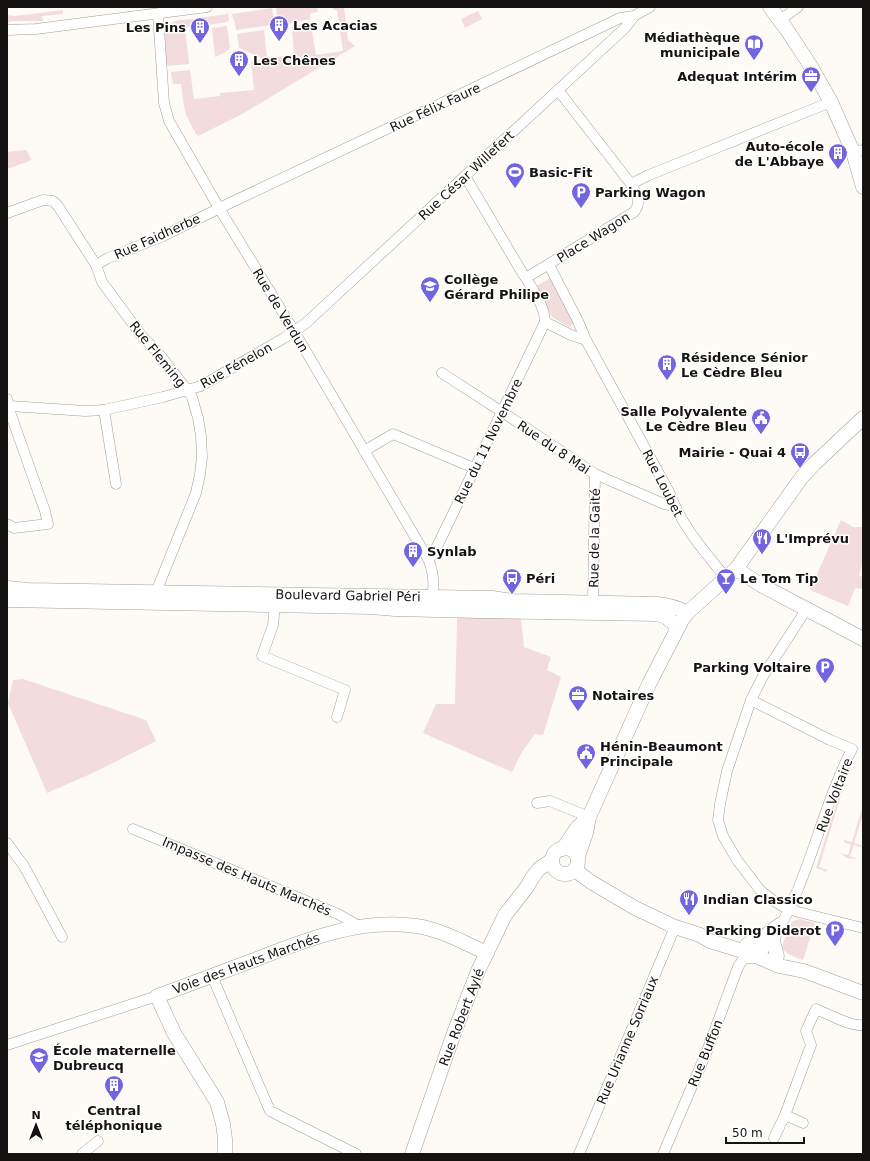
<svg xmlns="http://www.w3.org/2000/svg" width="870" height="1161" font-family="'DejaVu Sans',sans-serif">
  <style>
    .green { fill: #f2dcdd }
    .lines { fill: none; stroke-linecap: round; stroke-linejoin: round }
    .street-casing { stroke: #a49f9b; stroke-width: 11 }
    .secondary-casing { stroke: #a49f9b; stroke-width: 15 }
    .street { stroke: #fff; stroke-width: 10 }
    .secondary { stroke: #fff; stroke-width: 14 }
    .labels { text-anchor: middle; stroke-width: 3; stroke-linejoin: round; paint-order: stroke }
    .poi-label { font-size: 13px; font-weight: bold; fill: #141311; stroke: #fff; text-anchor: start }
    .street-label { font-size: 13px; fill: #141311; stroke: #fff }
  </style>
  <rect width="100%" height="100%" fill="#fefaf5"/>
  <!-- green -->
  <g class="green">
    <polygon points="282,7 317,7 318,12 310,13 310,19 288,24 278,22 276,8"/>
    <path d="M333 7H344L348 40 355 46 244 113 198 136C184 116 184 108 181 84H173L171 72 190 70 194 99 220 96V93L254 90 251 61 267 60V58H262L239 48 237 34 264 30 267 58 294 55 292 27 307 24 311 25 316 55 343 51 337 10H333Z"/>
    <path d="M272 8 274 22 266 26 236 30C236 24 233 20 232 14Z"/>
    <polygon points="63,10 63,14 42,16 43,21 11,21 7,23 7,15 15,16"/>
    <polygon points="478,11 482,19 465,28 461,19"/>
    <polygon points="228,14 229,20 227,22 208,25 198,23 199,18"/>
    <path d="M193 19 195 24 185 28 189 64 166 66C165 55 160 31 171 23 176 19 187 20 193 19Z"/>
    <polygon points="227,26 230,48 224,53 215,57 212,28"/>
    <polygon points="26,150 32,160 7,169 7,152"/>
    <polygon points="550,278 574,324 569,327 552,317 535,287"/>
    <polygon points="841,520 853,527 863,527 863,561 859,576 863,577 863,589 855,588 848,606 810,590"/>
    <polygon points="457,618 521,618 524,647 551,657 547,670 561,677 543,735 535,734 522,752 512,772 423,733 436,704 455,704"/>
    <polygon points="23,679 146,720 156,741 95,772 47,793 8,703 13,680"/>
    <polygon points="840,792 842,792 819,867 827,870 827,872 816,868"/>
    <polygon points="863,805 863,814 854,843 861,845 861,847 854,845 850,856 857,859 847,858 840,853 848,855 851,845 844,842 844,840 852,842"/>
    <path d="M800 919 815 923 803 960C795 957 784 954 782 946L791 923 793 921Z"/>
  </g>
  <g class="lines">
    <!-- street casing -->
    <g class="street-casing">
      <g id="street">
        <path d="M158 14 164 103 169 121 219 208 294 331 428 559C434 572 435 589 431 603"/>
        <polyline points="780,20 798,7"/>
        <polyline points="7,30 36,29 207,7"/>
        <polyline points="853,152 863,150"/>
        <polyline points="631,184 649,175 831,102"/>
        <polyline points="7,213 43,200 53,201 58,206 96,265 102,282 141,335 160,355 187,390 192,397 198,418 201,436 202,457 200,474 196,493 156,592"/>
        <polyline points="96,265 108,258 163,236 232,202 461,94 620,18 634,16 650,7"/>
        <path d="M549 265 578 321 586 340 669 492C681 525 704 551 726 578"/>
        <path d="M526 278 634 212C642 202 637 194 631 184L558 90"/>
        <polyline points="545,322 571,335 586,340"/>
        <polyline points="442,373 519,423 595,474 664,504 674,506"/>
        <polyline points="7,399 11,415 45,511 48,524 14,528 7,524"/>
        <polyline points="10,406 85,411 104,410 163,397 201,386 284,338 306,323 625,28 634,16"/>
        <polyline points="104,410 116,484"/>
        <polyline points="364,451 393,434 474,468"/>
        <path d="M428 559 433 555 545 322C545 303 526 280 517 264 500 235 482 205 465 176"/>
        <polyline points="593,603 595,474"/>
        <polyline points="275,605 273,625 262,656 345,690 337,717"/>
        <polyline points="806,610 763,676 751,700 727,771 720,804 718,820 723,836 737,860 760,890 771,899 784,907 798,912 863,928"/>
        <path d="M751 700 830 740 852 749C829 794 817 843 798 889 790 906 783 926 770 940"/>
        <polyline points="537,803 550,801 589,817"/>
        <polyline points="133,829 338,914 359,926"/>
        <polyline points="7,843 24,866 62,937"/>
        <polyline points="755,941 779,923"/>
        <polyline points="212,976 270,1111 356,1154"/>
        <polyline points="7,1045 157,996"/>
        <polyline points="785,1115 803,1123"/>
        <path d="M774 1138 785 1115 811 1045 806 1031 816 1009C828 1014 851 1027 863 1025"/>
        <polyline points="82,1154 98,1141"/>
        <polyline points="579,1154 675,927"/>
        <polyline points="663,1154 707,1051 738,967 747,953"/>
      </g>
    </g>
    <!-- secondary casing -->
    <g class="secondary-casing">
      <g id="secondary">
        <polyline points="770,7 787,30 810,65 831,102 853,152 863,187"/>
        <polyline points="736,569 761,585 863,639"/>
        <path d="M7 588 28 590 433 597 492 598 514 601 657 604C669 605 677 607 687 613"/>
        <polyline points="7,600 371,607 395,609 479,611 657,614 666,617 678,627"/>
        <circle cx="565" cy="861" r="13"/>
        <polyline points="563,849 577,828 589,817"/>
        <polyline points="578,856 586,833 589,817 649,684 682,620 687,613 736,569 802,477 814,464 863,418"/>
        <polyline points="575,870 591,882 635,908 675,927 700,935 710,941 746,952"/>
        <polyline points="774,935 773,942 777,956"/>
        <polyline points="756,956 761,952 761,946 757,941 752,941 747,945 746,950 749,956 756,956 779,966 804,971 863,993"/>
        <path d="M225 1154V1139L223 1124 217 1102 174 1033 157 996C189 985 221 972 254 960 305 940 359 918 416 926 440 929 464 943 487 953"/>
        <polyline points="412,1154 454,1033 478,971 505,915 527,887 532,878 539,869 552,860"/>
      </g>
    </g>
    <!-- street -->
    <use href="#street" class="street"/>
    <!-- secondary -->
    <use href="#secondary" class="secondary"/>
  </g>
  <!-- icons -->
  <defs>
    <g id="building-pin" transform="scale(1)"><path d="M0 17L-7.5 6A9.5 9.5 0 1 1 7.5 6Z" fill="#7165e0" stroke="#fff"/><path d="M-4-6H4V6H1V3H-1V6H-4ZM-2.5-4.3h1.7v1.8h-1.7ZM.8-4.3h1.7v1.8H.8ZM-2.5-1h1.7V.8h-1.7ZM.8-1h1.7V.8H.8Z" fill="#fff"/></g>
    <g id="library-pin" transform="scale(1)"><path d="M0 17L-7.5 6A9.5 9.5 0 1 1 7.5 6Z" fill="#7165e0" stroke="#fff"/><path d="M-6-4Q-3-5.5-.7-3.5V5Q-3 3-6 4ZM6-4Q3-5.5 .7-3.5V5Q3 3 6 4Z" fill="#fff"/></g>
    <g id="office-pin" transform="scale(1)"><path d="M0 17L-7.5 6A9.5 9.5 0 1 1 7.5 6Z" fill="#7165e0" stroke="#fff"/><path d="M-6-3h4V-5.5h4V-3h4V5H-6ZM-1-4.5V-3h2v-1.5ZM-6 0V1H6V0Z" fill="#fff"/></g>
    <g id="stadium-pin" transform="scale(1)"><path d="M0 17L-7.5 6A9.5 9.5 0 1 1 7.5 6Z" fill="#7165e0" stroke="#fff"/><path d="M0-5a6.5 5 0 1 0 0 10a6.5 5 0 1 0 0-10ZM-3.5-1.8h7v3.6h-7Z" fill="#fff"/></g>
    <g id="parking-pin" transform="scale(1)"><path d="M0 17L-7.5 6A9.5 9.5 0 1 1 7.5 6Z" fill="#7165e0" stroke="#fff"/><path d="M-3.5-5.5H1a3.5 3.5 0 0 1 0 7H-1V5.5H-3.5ZM-1-3.4V-.6H.8a1.4 1.4 0 0 0 0-2.8Z" fill="#fff"/></g>
    <g id="school-pin" transform="scale(1)"><path d="M0 17L-7.5 6A9.5 9.5 0 1 1 7.5 6Z" fill="#7165e0" stroke="#fff"/><path d="M0-5L7-2L0 1L-7-2ZM-4 1L0 2.5L4 1V4Q0 6-4 4Z" fill="#fff"/></g>
    <g id="civic-pin" transform="scale(1)"><path d="M0 17L-7.5 6A9.5 9.5 0 1 1 7.5 6Z" fill="#7165e0" stroke="#fff"/><path d="M-.6-6.5H3V-4.5H.6V-3L4-1V1h2V6H-6V1h2V-1L-.6-3ZM-1.2 2.5V6h2.4V2.5Z" fill="#fff"/></g>
    <g id="bus-pin" transform="scale(1)"><path d="M0 17L-7.5 6A9.5 9.5 0 1 1 7.5 6Z" fill="#7165e0" stroke="#fff"/><path d="M-5-6H5V4H4V6H2V4H-2V6H-4V4H-5ZM-3.5-4V0h7V-4ZM-3.5 1.2v1.5H-2V1.2ZM2 1.2v1.5H3.5V1.2Z" fill="#fff"/></g>
    <g id="restaurant-pin" transform="scale(1)"><path d="M0 17L-7.5 6A9.5 9.5 0 1 1 7.5 6Z" fill="#7165e0" stroke="#fff"/><path d="M-5-6h1v4h1v-4h1v4h1v-4h1v5L-1.5 .5V6h-2V.5L-5-1ZM5-6V6H3V1.5H1.5Q1.5-4 5-6Z" fill="#fff"/></g>
    <g id="bar-pin" transform="scale(1)"><path d="M0 17L-7.5 6A9.5 9.5 0 1 1 7.5 6Z" fill="#7165e0" stroke="#fff"/><path d="M-6-5H6L.8 .8V4.5H3.5V6h-7V4.5H-.8V.8Z" fill="#fff"/></g>
  </defs>
  <g fill-rule="evenodd">
    <use href="#building-pin" x="279" y="25"/>
    <use href="#building-pin" x="200" y="27"/>
    <use href="#library-pin" x="754" y="44"/>
    <use href="#building-pin" x="239" y="60"/>
    <use href="#office-pin" x="811" y="76"/>
    <use href="#building-pin" x="838" y="153"/>
    <use href="#stadium-pin" x="515" y="172"/>
    <use href="#parking-pin" x="581" y="192"/>
    <use href="#school-pin" x="430" y="286"/>
    <use href="#building-pin" x="667" y="364"/>
    <use href="#civic-pin" x="761" y="418"/>
    <use href="#bus-pin" x="800" y="452"/>
    <use href="#restaurant-pin" x="762" y="538"/>
    <use href="#building-pin" x="413" y="551"/>
    <use href="#bus-pin" x="512" y="578"/>
    <use href="#bar-pin" x="726" y="578"/>
    <use href="#parking-pin" x="825" y="667"/>
    <use href="#office-pin" x="578" y="695"/>
    <use href="#civic-pin" x="586" y="753"/>
    <use href="#restaurant-pin" x="689" y="899"/>
    <use href="#parking-pin" x="835" y="930"/>
    <use href="#school-pin" x="39" y="1057"/>
    <use href="#building-pin" x="114" y="1085"/>
  </g>
  <g class="labels">
    <!-- poi labels -->
    <g class="poi-label">
      <text x="293" y="30">Les Acacias</text>
      <text x="186" y="32" text-anchor="end">Les Pins</text>
      <text x="740" y="42" text-anchor="end">Médiathèque<tspan x="740" dy="15">municipale</tspan></text>
      <text x="253" y="65">Les Chênes</text>
      <text x="797" y="81" text-anchor="end">Adequat Intérim</text>
      <text x="824" y="151" text-anchor="end">Auto-école<tspan x="824" dy="15">de L'Abbaye</tspan></text>
      <text x="529" y="177">Basic-Fit</text>
      <text x="595" y="197">Parking Wagon</text>
      <text x="444" y="284">Collège<tspan x="444" dy="15">Gérard Philipe</tspan></text>
      <text x="681" y="362">Résidence Sénior<tspan x="681" dy="15">Le Cèdre Bleu</tspan></text>
      <text x="747" y="416" text-anchor="end">Salle Polyvalente<tspan x="747" dy="15">Le Cèdre Bleu</tspan></text>
      <text x="786" y="457" text-anchor="end">Mairie - Quai 4</text>
      <text x="776" y="543">L'Imprévu</text>
      <text x="427" y="556">Synlab</text>
      <text x="526" y="583">Péri</text>
      <text x="740" y="583">Le Tom Tip</text>
      <text x="811" y="672" text-anchor="end">Parking Voltaire</text>
      <text x="592" y="700">Notaires</text>
      <text x="600" y="751">Hénin-Beaumont<tspan x="600" dy="15">Principale</tspan></text>
      <text x="703" y="904">Indian Classico</text>
      <text x="821" y="935" text-anchor="end">Parking Diderot</text>
      <text x="53" y="1055">École maternelle<tspan x="53" dy="15">Dubreucq</tspan></text>
      <text x="114" y="1115" text-anchor="middle">Central<tspan x="114" dy="15">téléphonique</tspan></text>
    </g>
    <!-- street labels -->
    <g class="street-label">
      <text transform="translate(435 107) rotate(-25)" y="5">Rue Félix Faure</text>
      <text transform="translate(466 175) rotate(-43)" y="5">Rue César Willefert</text>
      <text transform="translate(157 236) rotate(-24)" y="5">Rue Faidherbe</text>
      <text transform="translate(593 237) rotate(-32)" y="5">Place Wagon</text>
      <text transform="translate(281 310) rotate(59)" y="5">Rue de Verdun</text>
      <text transform="translate(158 354) rotate(51)" y="5">Rue Fleming</text>
      <text transform="translate(236 365) rotate(-29)" y="5">Rue Fénelon</text>
      <text transform="translate(488 441) rotate(-64)" y="5">Rue du 11 Novembre</text>
      <text transform="translate(554 447) rotate(34)" y="5">Rue du 8 Mai</text>
      <text transform="translate(663 483) rotate(63)" y="5">Rue Loubet</text>
      <text transform="translate(594 538) rotate(-89)" y="5">Rue de la Gaité</text>
      <text transform="translate(348 595) rotate(1)" y="5">Boulevard Gabriel Péri</text>
      <text transform="translate(834 795) rotate(-69)" y="5">Rue Voltaire</text>
      <text transform="translate(247 876) rotate(23)" y="5">Impasse des Hauts Marchés</text>
      <text transform="translate(246 963) rotate(-20)" y="5">Voie des Hauts Marchés</text>
      <text transform="translate(461 1017) rotate(-69)" y="5">Rue Robert Aylé</text>
      <text transform="translate(627 1040) rotate(-67)" y="5">Rue Urianne Sorriaux</text>
      <text transform="translate(705 1053) rotate(-68)" y="5">Rue Buffon</text>
    </g>
  </g>
  <!-- border -->
  <rect width="870" height="1161" fill="none" stroke="#141311" stroke-width="16"/>
  <!-- north arrow -->
  <g transform="translate(36 1125)" stroke="#ffffff" stroke-width="3" paint-order="stroke">
  <path d="M0-3L7 15L0 10L-7 15Z" fill="#141311"/>
  <text y="-6" font-size="11" font-weight="bold" text-anchor="middle" fill="#141311">N</text>
  </g>
  <!-- scale -->
  <path d="M726 1137v6h78v-6" fill="none" stroke="#141311" stroke-width="2"/>
  <text x="732" y="1137" font-size="12" fill="#141311" stroke="#ffffff" stroke-width="3" paint-order="stroke">50 m</text>
</svg>
